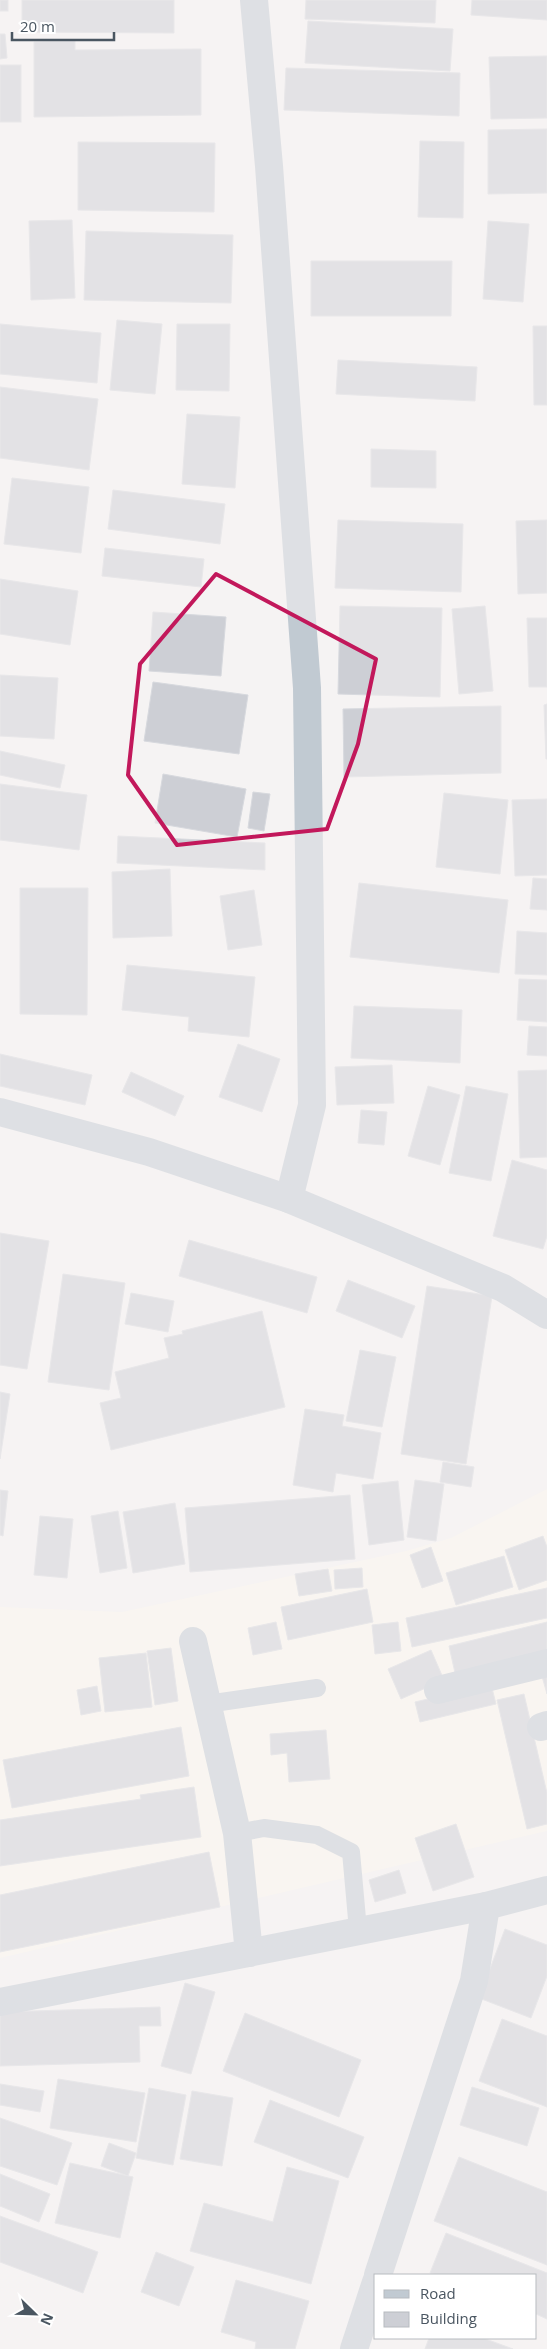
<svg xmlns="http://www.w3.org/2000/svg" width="547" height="2349" font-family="'Open Sans',sans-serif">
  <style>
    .commercial { fill: #fdf9ef }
    .building { fill: #cdcfd5; stroke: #d7d9de }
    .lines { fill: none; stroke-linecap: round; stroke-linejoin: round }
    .service { stroke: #c1cad2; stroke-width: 18 }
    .minor { stroke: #c1cad2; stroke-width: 28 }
    .tertiary { stroke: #c1cad2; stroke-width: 28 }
    .marked { fill: none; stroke: #c2185b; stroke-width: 4; stroke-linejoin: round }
  </style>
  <rect width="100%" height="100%" fill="#f5f3f3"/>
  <!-- commercial -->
  <polygon class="commercial" points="547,1489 547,1831 0,1958 0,1607 122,1612 406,1551 451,1538"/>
  <!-- building -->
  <g class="building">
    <rect x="0" y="0" width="8" height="11"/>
    <polygon points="22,0 174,0 174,33 22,32"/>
    <polygon points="306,0 436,0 435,23 305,19"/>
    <polygon points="472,0 547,0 547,20 471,15"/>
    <polygon points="308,21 453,29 450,71 305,63"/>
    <polygon points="0,34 5,34 7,58 0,59"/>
    <polygon points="75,41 75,50 201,49 201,115 34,117 34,42"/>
    <polygon points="547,56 547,118 491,119 489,57"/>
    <rect x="0" y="65" width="21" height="57"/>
    <polygon points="286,68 460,73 459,116 284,110"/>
    <polygon points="547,129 547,193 488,194 488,130"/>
    <polygon points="420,141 464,142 463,218 418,217"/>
    <polygon points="78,142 215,143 214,212 78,210"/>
    <polygon points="72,220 75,298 31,300 29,221"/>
    <polygon points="488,221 529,224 523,302 483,299"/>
    <polygon points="86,231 233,235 231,303 84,300"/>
    <polygon points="311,261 452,261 451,316 311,316"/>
    <polygon points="117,320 162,324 155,394 110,390"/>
    <polygon points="0,324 101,333 97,383 0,374"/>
    <polygon points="177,324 230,324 229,391 176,390"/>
    <polygon points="533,326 547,326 547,405 534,405"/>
    <polygon points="338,360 477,367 475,401 336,394"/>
    <polygon points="0,387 98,399 89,470 0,458"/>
    <polygon points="187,414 240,417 235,488 182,484"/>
    <polygon points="371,449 436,451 436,488 371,487"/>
    <polygon points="12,478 89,487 81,553 4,544"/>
    <polygon points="113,490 225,504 220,544 108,529"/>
    <polygon points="338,520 463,524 461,592 335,588"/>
    <polygon points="547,520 547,593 518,594 516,521"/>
    <polygon points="105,548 204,559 201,587 102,576"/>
    <polygon points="0,579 78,591 70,645 0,634"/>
    <polygon points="340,606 442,608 440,697 338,694"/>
    <polygon points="485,606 493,691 459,694 452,609"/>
    <polygon points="153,612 226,617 221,676 149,671"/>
    <polygon points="527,618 547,618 547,687 529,687"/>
    <polygon points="0,675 58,678 54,739 0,736"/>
    <polygon points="153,682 248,695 239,754 144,741"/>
    <polygon points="547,704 547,759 546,759 544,705"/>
    <polygon points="501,706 501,773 344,777 343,709"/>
    <polygon points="0,751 65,765 60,788 0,775"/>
    <polygon points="163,774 246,789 237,837 155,823"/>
    <polygon points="0,784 87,795 79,850 0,840"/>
    <polygon points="253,792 270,794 264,831 248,828"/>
    <polygon points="444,793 508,800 500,874 436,867"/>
    <polygon points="547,799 547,875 515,876 512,800"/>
    <polygon points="118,836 265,843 265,870 117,863"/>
    <polygon points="170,869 172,936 113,938 112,872"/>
    <polygon points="533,878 547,879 547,910 530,909"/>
    <polygon points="359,883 508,900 499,973 350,957"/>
    <polygon points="20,888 88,888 87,1015 20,1014"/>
    <polygon points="254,890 262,945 228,950 220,896"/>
    <polygon points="517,931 547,933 547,975 515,974"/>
    <polygon points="127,965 255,977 249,1037 188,1031 189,1017 122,1010"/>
    <polygon points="519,979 547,980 547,1022 517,1020"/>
    <polygon points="354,1006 462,1010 460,1063 351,1058"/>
    <polygon points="529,1026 547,1027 547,1056 527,1055"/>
    <polygon points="238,1044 280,1059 262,1112 219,1097"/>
    <polygon points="0,1054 92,1075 85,1105 0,1086"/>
    <polygon points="392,1065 394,1103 337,1105 335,1067"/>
    <polygon points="547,1070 547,1157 520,1158 518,1071"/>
    <polygon points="131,1072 184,1096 175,1116 122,1092"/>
    <polygon points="428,1086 460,1095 440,1165 408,1156"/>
    <polygon points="466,1086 508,1094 491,1181 449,1173"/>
    <polygon points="361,1110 387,1112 384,1145 358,1143"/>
    <polygon points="512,1160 547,1170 547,1236 543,1249 493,1236"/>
    <polygon points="0,1233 49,1241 27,1369 0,1365"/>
    <polygon points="189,1240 317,1277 307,1313 179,1276"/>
    <polygon points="63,1274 125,1283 109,1390 48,1382"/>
    <polygon points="348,1280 415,1306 402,1338 336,1311"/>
    <polygon points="427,1286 492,1296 466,1464 401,1454"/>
    <polygon points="131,1293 174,1301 168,1332 125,1324"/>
    <polygon points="262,1311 285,1407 111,1450 100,1403 121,1398 115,1372 169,1358 164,1338 183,1334 182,1331"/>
    <polygon points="360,1350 396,1357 382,1427 346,1421"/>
    <polygon points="0,1392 10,1394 0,1459"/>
    <polygon points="305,1409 344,1415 342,1426 381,1433 373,1479 336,1473 333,1492 293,1485"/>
    <polygon points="443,1462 474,1467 471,1487 440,1482"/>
    <polygon points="415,1480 444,1484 436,1541 407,1537"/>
    <polygon points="398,1481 404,1540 369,1545 362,1485"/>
    <polygon points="0,1490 8,1491 3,1536 0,1535"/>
    <polygon points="350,1495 355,1559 190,1572 185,1508"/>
    <polygon points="175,1503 185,1564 133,1573 123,1512"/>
    <polygon points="118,1511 127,1568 100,1573 91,1516"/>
    <polygon points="40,1516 73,1519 67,1578 34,1575"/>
    <polygon points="543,1536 547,1547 547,1580 519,1590 505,1550"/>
    <polygon points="431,1547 443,1581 422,1588 410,1555"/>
    <polygon points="504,1556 513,1587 456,1605 446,1573"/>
    <polygon points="362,1568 363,1587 335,1589 334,1570"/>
    <polygon points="328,1569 332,1591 299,1596 295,1574"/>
    <polygon points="547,1588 547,1618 412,1647 406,1618"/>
    <polygon points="367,1589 373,1622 288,1640 281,1607"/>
    <polygon points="276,1622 282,1649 253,1655 248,1628"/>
    <polygon points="398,1622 401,1651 375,1654 372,1625"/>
    <polygon points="547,1622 547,1651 455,1673 449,1646"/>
    <polygon points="171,1648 178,1701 155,1705 147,1651"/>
    <polygon points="431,1650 444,1680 401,1699 388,1669"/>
    <polygon points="146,1653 152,1707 105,1712 99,1658"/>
    <polygon points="547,1671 547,1694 541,1673"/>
    <polygon points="491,1684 496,1704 420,1722 415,1702"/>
    <polygon points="97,1686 101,1711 81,1715 77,1690"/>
    <polygon points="524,1694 547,1793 547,1824 527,1829 497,1700"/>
    <polygon points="181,1727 189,1776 12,1808 3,1760"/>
    <polygon points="326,1730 330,1779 289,1782 287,1753 271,1755 270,1734"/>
    <polygon points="194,1787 201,1837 0,1866 0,1820 141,1799 140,1795"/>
    <polygon points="456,1824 474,1877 433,1891 415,1838"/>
    <polygon points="209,1852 220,1907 0,1952 0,1895"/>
    <polygon points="399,1870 406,1893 375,1902 369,1880"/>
    <polygon points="505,1929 547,1945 547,1976 531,2018 479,1998"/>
    <polygon points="185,1983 215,1992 191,2074 161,2066"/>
    <polygon points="160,2007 161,2026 139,2026 140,2062 0,2066 0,2012"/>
    <polygon points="245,2013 361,2060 339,2117 223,2071"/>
    <polygon points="502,2019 547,2036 547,2107 479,2081"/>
    <polygon points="58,2079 145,2093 136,2142 50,2128"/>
    <polygon points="0,2084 44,2091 40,2112 0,2105"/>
    <polygon points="472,2087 539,2108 527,2146 460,2125"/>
    <polygon points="149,2088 186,2095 173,2165 136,2158"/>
    <polygon points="192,2091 233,2098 222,2166 180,2159"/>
    <polygon points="270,2100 364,2137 348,2178 254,2142"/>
    <polygon points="0,2118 72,2143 57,2185 0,2166"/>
    <polygon points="109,2143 136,2153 128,2176 101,2166"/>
    <polygon points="459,2157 547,2192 547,2265 434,2221"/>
    <polygon points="70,2163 133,2177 120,2238 55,2223"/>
    <polygon points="287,2167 339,2181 311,2284 190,2251 204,2203 273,2222"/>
    <polygon points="0,2174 50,2194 39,2222 0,2206"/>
    <polygon points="0,2216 98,2252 83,2293 0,2262"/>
    <polygon points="446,2233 547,2273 547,2319 536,2314 536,2275 437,2275 430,2273"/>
    <polygon points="156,2252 194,2267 179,2306 141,2292"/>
    <polygon points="236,2280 309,2301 295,2349 255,2349 256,2342 221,2332"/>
    <polygon points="429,2338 483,2338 513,2349 425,2349"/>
  </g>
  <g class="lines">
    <!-- service -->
    <g class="service">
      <polyline points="207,1704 317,1688"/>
      <polyline points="237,1833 264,1828 317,1835 351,1852 358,1930"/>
    </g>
    <!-- minor -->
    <g class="minor">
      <polyline points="254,0 269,166 307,688 312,1105 289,1199"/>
      <polyline points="193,1641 237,1833 249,1953"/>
      <polyline points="438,1690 547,1663"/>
      <polyline points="541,1727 547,1725"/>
      <polyline points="0,2002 486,1906 547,1890"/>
      <polyline points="378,2275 474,1981 486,1906"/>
      <polyline points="354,2349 376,2282"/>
    </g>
    <!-- tertiary -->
    <polyline class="tertiary" points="0,1112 149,1152 289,1199 503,1288 547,1315"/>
  </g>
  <!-- marked area -->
  <path d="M0 0H547V2349H0ZM216 574 376 659 358 744 327 829 177 845 128 775 140 664Z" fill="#f5f3f3" fill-opacity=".55" fill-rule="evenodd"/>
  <path class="marked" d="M216 574 376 659 358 744 327 829 177 845 128 775 140 664Z"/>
  <!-- legend -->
  <rect x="374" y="2274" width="162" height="65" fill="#ffffff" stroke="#b7bbc0"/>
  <rect x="384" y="2290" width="25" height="8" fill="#c1cad2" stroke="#b7bbc0"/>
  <text x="420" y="2299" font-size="15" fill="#4a5661">Road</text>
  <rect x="384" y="2312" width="25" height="15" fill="#cdcfd5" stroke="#b7bbc0"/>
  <text x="420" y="2324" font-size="15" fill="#4a5661">Building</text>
  <!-- north arrow -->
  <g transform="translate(35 2314) rotate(113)" stroke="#ffffff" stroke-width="4" paint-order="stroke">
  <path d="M0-4L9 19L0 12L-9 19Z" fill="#4a5661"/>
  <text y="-8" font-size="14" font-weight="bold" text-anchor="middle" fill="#4a5661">N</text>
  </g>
  <!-- scale -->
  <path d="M12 32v8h102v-8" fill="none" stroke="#4a5661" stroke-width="2.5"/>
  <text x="20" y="32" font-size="15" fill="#4a5661" stroke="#ffffff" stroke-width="4" paint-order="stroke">20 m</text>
</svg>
